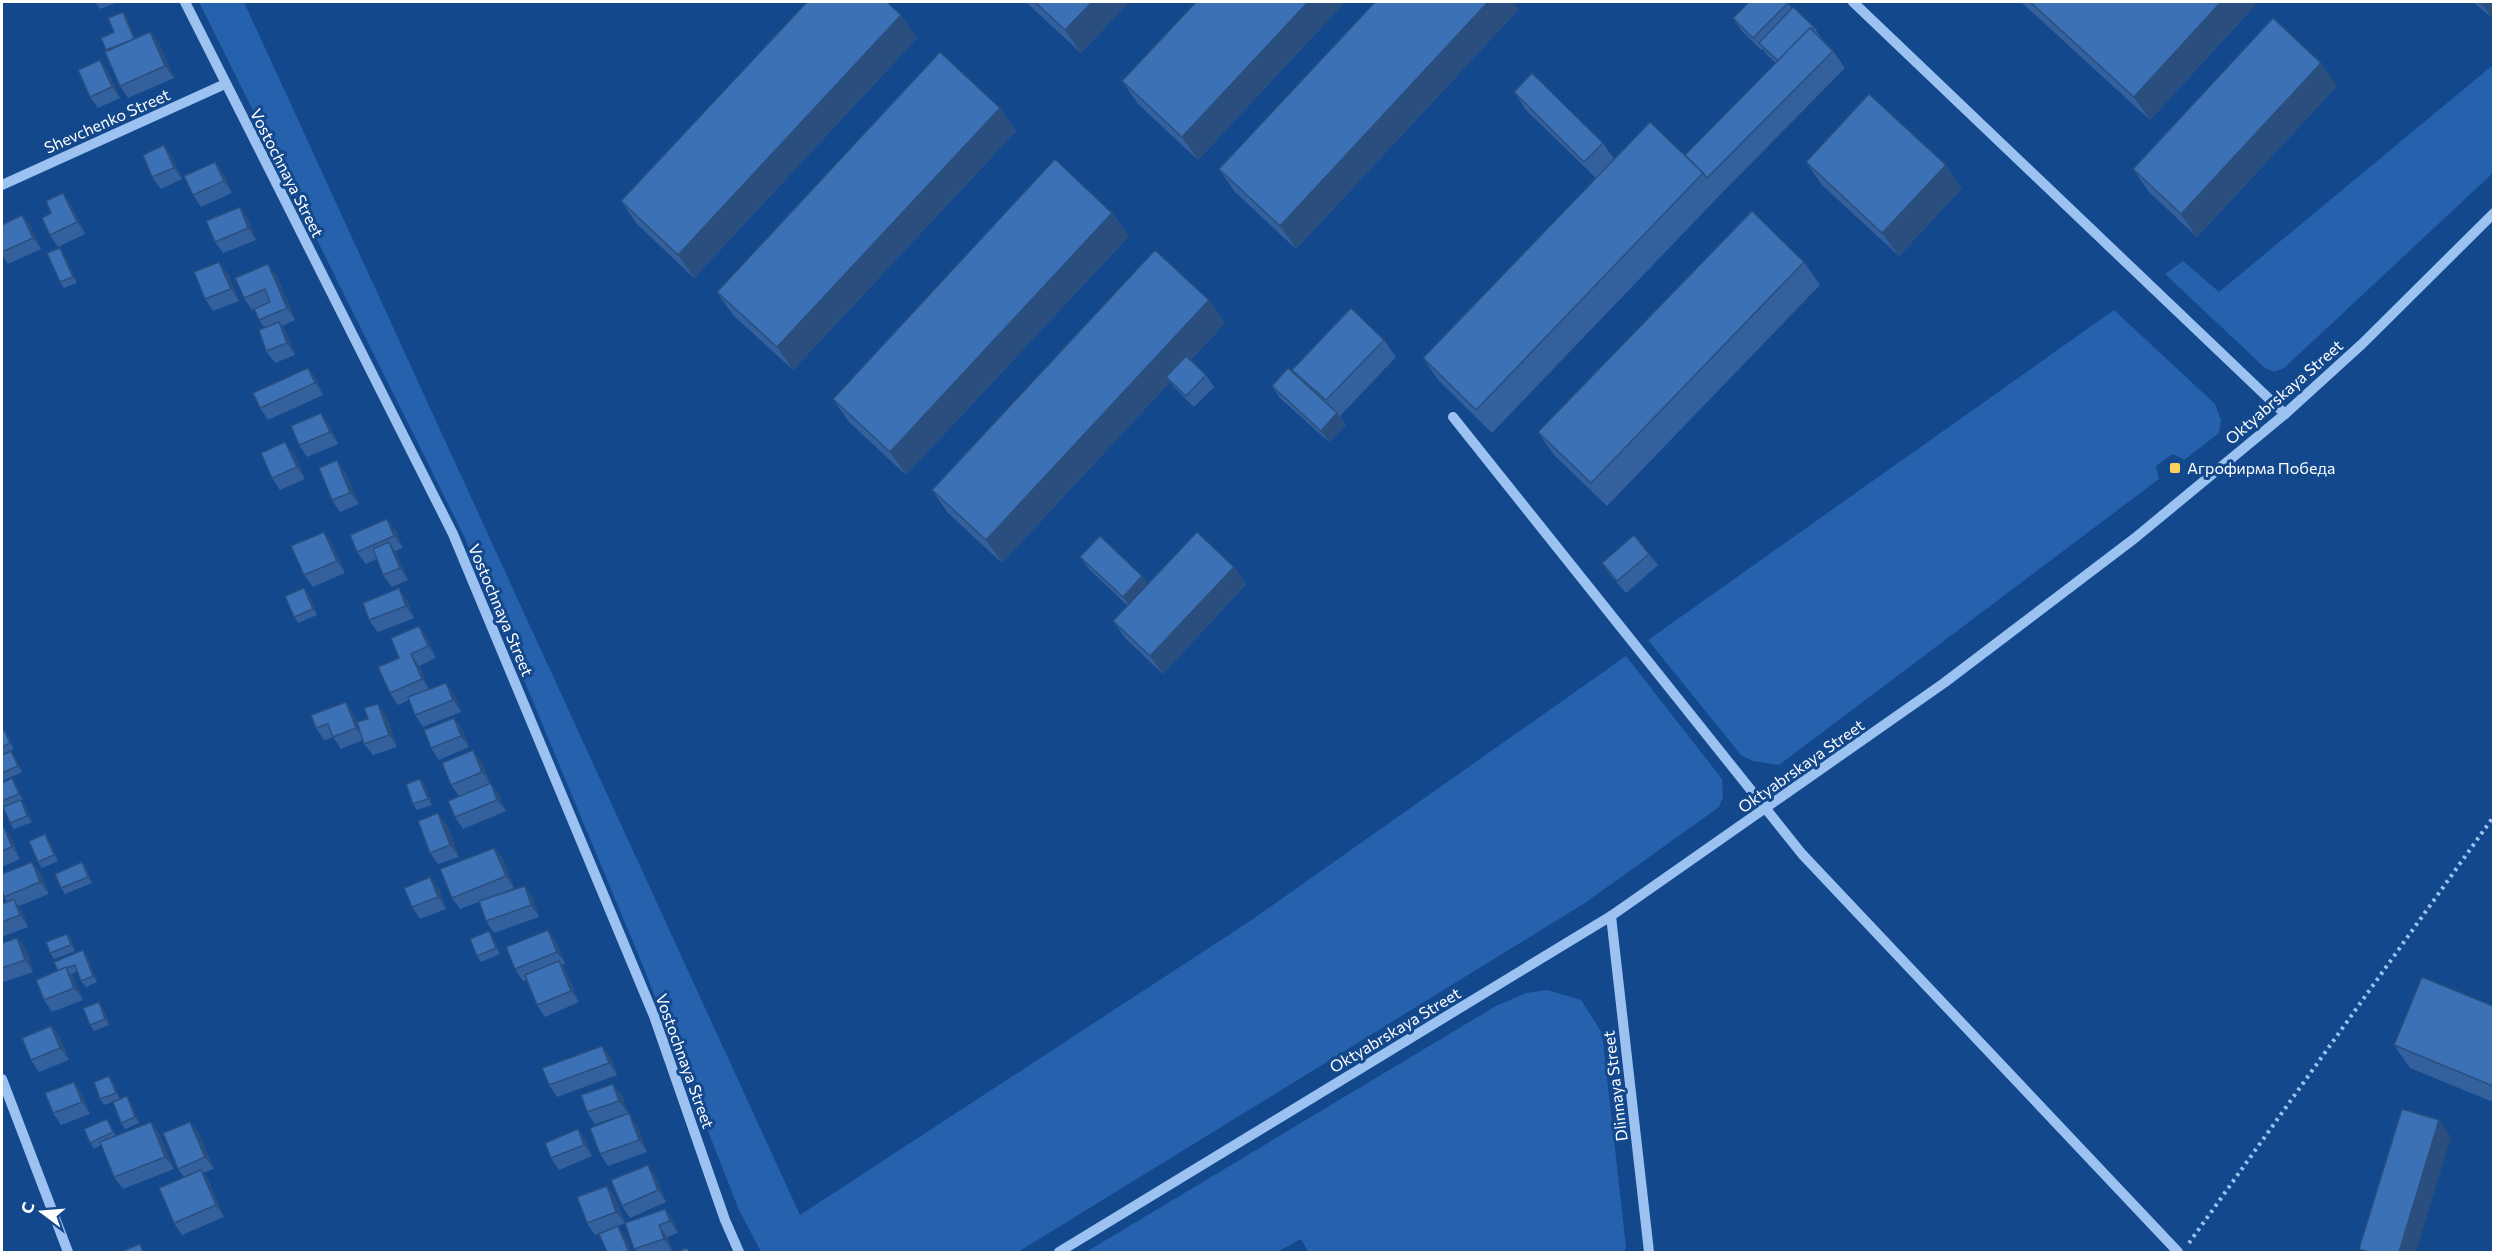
<svg xmlns="http://www.w3.org/2000/svg" width="2495" height="1254" font-family="Commissioner,sans-serif">
  <style>
    .green { fill: #2561ac }
    .lines { fill: none; stroke-linecap: round; stroke-linejoin: round }
    .path { stroke: #9cc2f1; stroke-width: 4; stroke-dasharray: 3 4.5; stroke-linecap: butt }
    .minor { stroke: #9cc2f1; stroke-width: 10 }
    .wall { fill: #34619d }
    .shaded-wall { fill: #2a4f7f }
    .building { fill: #3c71b6; stroke: #2a4f7f; stroke-width: 1.5 }
    .poi-dot { fill: #ffd15c; stroke: #13488d; stroke-width: 2 }
    .labels { text-anchor: middle; stroke-width: 6; stroke-linejoin: round; paint-order: stroke }
    .street-label { font-size: 16px; fill: #fff; stroke: #13488d }
    .poi-label { font-size: 16px; fill: #fff; stroke: #13488d; text-anchor: start }
  </style>
  <rect width="100%" height="100%" fill="#13488d"/>
  <!-- green -->
  <g class="green">
    <polygon points="199,2 244,2 800,1215 1250,921 1626,656 1722,779 1723,797 1719,807 1585,903 1018,1252 761,1252 739,1210 643,966 464,536"/>
    <polygon points="2493,65 2493,173 2284,368 2274,372 2265,368 2165,274 2183,261 2219,292"/>
    <polygon points="2114,310 2215,404 2221,420 2219,433 2184,460 2173,454 2156,466 2159,479 1779,765 1753,761 1741,755 1648,640"/>
    <polygon points="1547,990 1581,1000 1602,1033 1626,1247 1624,1252 1308,1252 1301,1239 1277,1252 1086,1252 1496,1006 1526,993"/>
  </g>
  <g class="lines">
    <!-- path -->
    <polyline class="path" points="2189,1243 2494,816"/>
    <!-- minor -->
    <g class="minor">
      <polyline points="185,2 453,534 654,1016 725,1220 739,1252"/>
      <polyline points="1853,2 2285,414"/>
      <polyline points="2,185 225,84"/>
      <polyline points="1453,417 1802,854 2178,1252"/>
      <polyline points="1611,916 1649,1252"/>
      <polyline points="2,1079 68,1252"/>
      <polyline points="1059,1252 1611,916 1944,683 2135,538 2285,414 2362,344 2494,213"/>
    </g>
  </g>
  <!-- wall -->
  <g class="wall">
    <polygon points="95,2 118,2 100,9"/>
    <polygon points="1026,2 1129,2 1081,53"/>
    <polygon points="1196,2 1345,2 1198,160 1138,104 1122,81"/>
    <polygon points="2021,2 2258,2 2150,120"/>
    <polygon points="2473,2 2493,2 2491,17"/>
    <polygon points="1788,3 1792,9 1814,27 1822,39 1833,51 1845,68 1719,196 1492,433 1439,381 1423,358 1596,178 1526,110 1514,92 1603,143 1614,159 1685,155 1776,63 1767,55 1763,49 1761,50 1741,30 1733,18"/>
    <polygon points="1519,9 1296,249 1235,192 1219,169"/>
    <polygon points="123,12 127,18 135,39 150,32 159,44 174,78 128,98 120,86 101,38 114,32"/>
    <polygon points="917,38 694,278 637,224 621,201"/>
    <polygon points="100,60 108,72 120,98 98,108 90,97"/>
    <polygon points="2321,63 2337,86 2197,237 2149,192 2133,169"/>
    <polygon points="1000,108 1016,131 793,370 733,315 717,292"/>
    <polygon points="164,145 172,157 182,179 161,189 152,177"/>
    <polygon points="215,162 223,173 232,193 201,207 193,195"/>
    <polygon points="1806,162 1962,188 1899,256 1822,185"/>
    <polygon points="71,205 85,234 58,247 50,235"/>
    <polygon points="240,207 248,219 256,240 223,253 215,242"/>
    <polygon points="1112,213 1129,236 906,475 849,422 833,399"/>
    <polygon points="22,215 31,227 41,249 8,264 2,255 2,225"/>
    <polygon points="64,254 77,283 64,288 60,282"/>
    <polygon points="1804,262 1820,285 1607,506 1554,455 1538,432"/>
    <polygon points="228,274 239,301 213,311 205,299"/>
    <polygon points="277,276 295,320 282,326 287,334 295,355 275,363 266,351 264,327 259,320 254,309 252,310 244,298"/>
    <polygon points="1209,300 1225,323 1190,361 1206,375 1214,387 1194,407 1175,388 1170,382 1002,563 948,513 932,490"/>
    <polygon points="1384,340 1396,357 1340,416 1346,425 1329,442 1280,398 1272,386 1296,375 1292,370"/>
    <polygon points="308,368 317,380 323,395 268,420 260,408"/>
    <polygon points="330,425 338,444 307,457 299,445"/>
    <polygon points="294,454 305,479 280,490 272,478"/>
    <polygon points="345,472 359,504 340,512 332,500"/>
    <polygon points="396,531 403,548 395,551 408,580 392,587 383,575 377,559 366,564 357,552"/>
    <polygon points="332,544 345,573 313,587 304,575"/>
    <polygon points="1649,554 1658,565 1626,593 1610,575 1602,563"/>
    <polygon points="1080,557 1142,576 1148,584 1234,567 1246,584 1163,674 1126,639 1113,621 1128,606 1088,568"/>
    <polygon points="309,594 317,615 298,623 294,617"/>
    <polygon points="407,600 414,618 378,632 369,620"/>
    <polygon points="427,638 436,658 419,666 429,689 454,694 461,712 423,727 415,715 409,700 398,705 390,693 399,658"/>
    <polygon points="354,714 357,722 386,715 397,747 373,755 364,744 363,740 341,749 333,737 324,740 316,728"/>
    <polygon points="454,718 462,729 469,747 439,760 431,748"/>
    <polygon points="4,730 8,736 14,749 2,754 2,731"/>
    <polygon points="11,751 15,757 22,772 2,781 2,755"/>
    <polygon points="482,762 490,783 499,795 506,811 463,829 455,817 459,796 451,785"/>
    <polygon points="12,778 16,784 23,800 21,800 25,806 32,822 14,829 10,823 4,808 2,809 2,783"/>
    <polygon points="420,779 425,785 432,805 417,810 413,804"/>
    <polygon points="447,825 459,857 438,864 430,853"/>
    <polygon points="2,827 2,828 4,827 12,839 20,859 2,867"/>
    <polygon points="49,840 58,861 42,868 38,862"/>
    <polygon points="494,848 503,859 514,888 487,899 533,898 539,917 494,933 486,921 479,902 460,909 452,898"/>
    <polygon points="82,862 86,868 92,883 65,894 61,888"/>
    <polygon points="41,874 49,894 19,906 22,911 28,927 2,937 2,904 7,901 4,897"/>
    <polygon points="439,889 446,909 420,919 412,907"/>
    <polygon points="548,930 556,942 565,963 562,965 567,973 579,1002 545,1017 537,1005 526,980 523,981 515,969"/>
    <polygon points="489,931 493,937 500,954 481,962 477,956"/>
    <polygon points="67,934 71,939 75,951 54,959 50,953"/>
    <polygon points="17,938 26,949 33,972 3,982 2,980 2,943"/>
    <polygon points="87,956 97,982 86,987 81,981 78,971 71,974 74,979 83,1000 52,1012 44,1000 58,971"/>
    <polygon points="2493,1006 2493,1102 2410,1068 2394,1045"/>
    <polygon points="103,1008 109,1025 94,1031 90,1025"/>
    <polygon points="51,1026 60,1038 69,1060 39,1072 31,1060"/>
    <polygon points="602,1046 611,1058 617,1075 557,1097 549,1085"/>
    <polygon points="113,1082 120,1099 104,1105 100,1099"/>
    <polygon points="82,1094 90,1114 61,1125 53,1113"/>
    <polygon points="622,1095 628,1113 595,1124 587,1112"/>
    <polygon points="131,1102 139,1123 125,1129 121,1123"/>
    <polygon points="151,1122 159,1134 174,1169 123,1189 114,1177 101,1145 94,1149 90,1143 111,1125 116,1136"/>
    <polygon points="637,1125 647,1152 608,1166 600,1154"/>
    <polygon points="578,1129 586,1141 592,1156 559,1170 551,1158"/>
    <polygon points="199,1133 214,1169 203,1173 209,1182 224,1217 182,1235 174,1223 184,1177 178,1169"/>
    <polygon points="656,1177 666,1202 630,1218 622,1206"/>
    <polygon points="607,1186 615,1198 625,1223 595,1235 587,1223"/>
    <polygon points="665,1209 673,1220 678,1233 667,1237 672,1250 666,1252 637,1252 634,1249"/>
  </g>
  <!-- shaded-wall -->
  <g class="shaded-wall">
    <polygon points="1092,2 1129,2 1081,53 1065,30"/>
    <polygon points="1308,2 1345,2 1198,160 1182,137"/>
    <polygon points="1488,2 1514,2 1519,9 1296,249 1280,226"/>
    <polygon points="2221,2 2258,2 2150,120 2134,97"/>
    <polygon points="2486,2 2493,2 2493,14 2491,17 2483,5"/>
    <polygon points="123,12 127,18 138,45 134,39"/>
    <polygon points="901,15 917,38 694,278 678,255"/>
    <polygon points="150,32 159,44 174,78 165,66"/>
    <polygon points="100,60 108,72 120,98 112,87"/>
    <polygon points="2321,63 2337,86 2197,237 2181,214"/>
    <polygon points="1000,108 1016,131 793,370 777,347"/>
    <polygon points="164,145 172,157 182,179 174,168"/>
    <polygon points="215,162 223,173 232,193 224,181"/>
    <polygon points="1946,165 1962,188 1899,256 1882,233"/>
    <polygon points="63,193 71,205 85,234 77,222"/>
    <polygon points="240,207 248,219 256,240 248,228"/>
    <polygon points="1112,213 1129,236 906,475 890,452"/>
    <polygon points="22,215 31,227 41,249 33,238"/>
    <polygon points="60,248 64,254 77,283 73,277"/>
    <polygon points="219,262 228,274 239,301 231,289"/>
    <polygon points="268,264 277,276 295,320 287,308"/>
    <polygon points="1209,300 1225,323 1171,381 1166,377 1170,382 1002,563 986,540"/>
    <polygon points="279,322 287,334 295,355 287,343"/>
    <polygon points="308,368 317,380 323,395 315,383"/>
    <polygon points="321,413 330,425 338,444 330,432"/>
    <polygon points="1337,413 1346,425 1329,442 1321,431"/>
    <polygon points="285,442 294,454 305,479 297,467"/>
    <polygon points="337,460 345,472 359,504 350,493"/>
    <polygon points="387,519 396,531 403,548 394,536"/>
    <polygon points="324,532 332,544 345,573 337,561"/>
    <polygon points="389,542 397,554 408,580 400,568"/>
    <polygon points="1234,567 1246,584 1163,674 1150,656"/>
    <polygon points="1142,576 1151,588 1131,609 1123,597"/>
    <polygon points="304,588 309,594 317,615 313,609"/>
    <polygon points="399,588 407,600 414,618 406,606"/>
    <polygon points="419,626 427,638 436,658 428,646"/>
    <polygon points="411,654 419,666 430,691 422,679"/>
    <polygon points="446,683 454,694 461,712 453,700"/>
    <polygon points="346,702 354,714 364,740 356,728"/>
    <polygon points="378,704 386,715 397,747 389,735"/>
    <polygon points="454,718 462,729 469,747 461,736"/>
    <polygon points="4,730 8,736 14,749 10,743"/>
    <polygon points="473,750 482,762 490,784 482,772"/>
    <polygon points="11,751 15,757 22,772 18,766"/>
    <polygon points="12,778 16,784 23,800 19,794"/>
    <polygon points="420,779 425,785 432,805 428,799"/>
    <polygon points="491,783 499,795 506,811 497,800"/>
    <polygon points="21,800 25,806 32,822 27,816"/>
    <polygon points="438,813 447,825 459,857 450,845"/>
    <polygon points="4,827 12,839 20,859 12,847"/>
    <polygon points="45,834 49,840 58,861 54,855"/>
    <polygon points="494,848 503,859 514,888 506,876"/>
    <polygon points="32,862 41,874 49,894 40,882"/>
    <polygon points="82,862 86,868 92,883 88,877"/>
    <polygon points="430,877 439,889 446,909 438,897"/>
    <polygon points="525,886 533,898 539,917 531,905"/>
    <polygon points="14,899 22,911 28,927 20,915"/>
    <polygon points="548,930 556,942 565,963 557,952"/>
    <polygon points="489,931 493,937 500,954 496,948"/>
    <polygon points="67,934 71,939 75,951 71,945"/>
    <polygon points="17,938 26,949 33,972 25,960"/>
    <polygon points="83,950 87,956 97,982 93,976"/>
    <polygon points="559,961 567,973 579,1002 571,991"/>
    <polygon points="66,967 74,979 83,1000 74,988"/>
    <polygon points="99,1002 103,1008 109,1025 105,1019"/>
    <polygon points="51,1026 60,1038 69,1060 60,1048"/>
    <polygon points="602,1046 611,1058 617,1075 609,1063"/>
    <polygon points="109,1076 113,1082 120,1099 116,1093"/>
    <polygon points="74,1082 82,1094 90,1114 82,1102"/>
    <polygon points="613,1084 622,1095 628,1113 619,1101"/>
    <polygon points="127,1096 131,1102 139,1123 135,1117"/>
    <polygon points="629,1113 637,1125 647,1152 639,1140"/>
    <polygon points="107,1119 111,1125 117,1138 113,1132"/>
    <polygon points="2439,1120 2451,1137 2416,1252 2399,1252"/>
    <polygon points="151,1122 159,1134 174,1169 165,1157"/>
    <polygon points="190,1122 199,1133 214,1169 205,1157"/>
    <polygon points="578,1129 586,1141 592,1156 584,1145"/>
    <polygon points="648,1165 656,1177 666,1202 658,1190"/>
    <polygon points="201,1170 209,1182 224,1217 216,1205"/>
    <polygon points="607,1186 615,1198 625,1223 616,1212"/>
    <polygon points="665,1209 673,1220 678,1233 670,1221"/>
    <polygon points="659,1225 667,1237 672,1250 664,1239"/>
    <polygon points="618,1226 626,1238 632,1252 629,1252"/>
  </g>
  <!-- building -->
  <g class="building">
    <polygon points="807,2 887,2 901,15 678,255 621,201"/>
    <polygon points="1035,2 1092,2 1065,30"/>
    <polygon points="1196,2 1308,2 1182,137 1122,81"/>
    <polygon points="1375,2 1488,2 1280,226 1219,169"/>
    <polygon points="1749,2 1786,2 1788,3 1753,38 1733,18"/>
    <polygon points="2030,2 2221,2 2134,97"/>
    <polygon points="2478,2 2486,2 2483,5"/>
    <polygon points="1793,7 1814,27 1812,29 1810,28 1778,61 1759,43"/>
    <polygon points="123,12 134,39 106,50 101,38 114,32 108,18"/>
    <polygon points="2273,18 2321,63 2181,214 2133,169"/>
    <polygon points="1810,28 1833,51 1707,178 1703,173 1685,155"/>
    <polygon points="150,32 165,66 120,86 105,52"/>
    <polygon points="940,52 1000,108 777,347 717,292"/>
    <polygon points="100,60 112,87 90,97 78,70"/>
    <polygon points="1532,73 1603,143 1584,162 1514,92"/>
    <polygon points="1869,94 1946,165 1882,233 1806,162"/>
    <polygon points="1650,122 1703,173 1476,410 1423,358"/>
    <polygon points="164,145 174,168 152,177 143,155"/>
    <polygon points="1055,159 1112,213 890,452 833,399"/>
    <polygon points="215,162 224,181 193,195 184,176"/>
    <polygon points="63,193 77,222 50,235 42,218 51,213 46,201"/>
    <polygon points="240,207 248,228 215,242 206,221"/>
    <polygon points="1752,211 1804,262 1591,483 1538,432"/>
    <polygon points="22,215 33,238 2,252 2,225"/>
    <polygon points="60,248 73,277 60,282 47,253"/>
    <polygon points="1155,250 1209,300 986,540 932,490"/>
    <polygon points="219,262 231,289 205,299 194,272"/>
    <polygon points="268,264 287,308 259,320 254,309 270,302 265,289 244,298 235,278"/>
    <polygon points="1351,308 1384,340 1326,400 1292,370"/>
    <polygon points="279,322 287,343 266,351 259,330"/>
    <polygon points="1186,356 1206,375 1186,396 1166,377"/>
    <polygon points="308,368 315,383 260,408 253,393"/>
    <polygon points="1288,368 1337,413 1321,431 1272,386"/>
    <polygon points="321,413 330,432 299,445 291,426"/>
    <polygon points="285,442 297,467 272,478 261,453"/>
    <polygon points="337,460 350,493 332,500 319,468"/>
    <polygon points="387,519 394,536 357,552 350,535"/>
    <polygon points="324,532 337,561 304,575 291,546"/>
    <polygon points="1197,532 1234,567 1150,656 1113,621"/>
    <polygon points="1634,535 1649,554 1617,581 1602,563"/>
    <polygon points="1100,536 1142,576 1123,597 1080,557"/>
    <polygon points="389,542 400,568 383,575 373,549"/>
    <polygon points="304,588 313,609 294,617 285,596"/>
    <polygon points="399,588 406,606 369,620 363,603"/>
    <polygon points="419,626 428,646 411,654 422,679 390,693 378,667 399,658 391,638"/>
    <polygon points="446,683 453,700 415,715 408,697"/>
    <polygon points="346,702 356,728 333,737 328,724 316,728 311,715"/>
    <polygon points="378,704 389,735 364,744 357,722 368,719 364,708"/>
    <polygon points="454,718 461,736 431,748 424,730"/>
    <polygon points="4,730 10,743 2,747 2,731"/>
    <polygon points="473,750 482,772 451,785 442,763"/>
    <polygon points="11,751 18,766 2,773 2,755"/>
    <polygon points="12,778 19,794 2,801 2,783"/>
    <polygon points="420,779 428,799 413,804 406,784"/>
    <polygon points="491,783 497,800 455,817 448,801"/>
    <polygon points="21,800 27,816 10,823 3,807"/>
    <polygon points="438,813 450,845 430,853 418,821"/>
    <polygon points="4,827 12,847 2,851 2,828"/>
    <polygon points="45,834 54,855 38,862 29,841"/>
    <polygon points="494,848 506,876 452,898 440,869"/>
    <polygon points="32,862 40,882 4,897 2,890 2,874"/>
    <polygon points="82,862 88,877 61,888 55,874"/>
    <polygon points="430,877 438,897 412,907 404,888"/>
    <polygon points="525,886 531,905 486,921 479,901"/>
    <polygon points="14,899 20,915 2,922 2,904"/>
    <polygon points="548,930 557,952 515,969 506,947"/>
    <polygon points="489,931 496,948 477,956 470,939"/>
    <polygon points="67,934 71,945 50,953 46,942"/>
    <polygon points="17,938 25,960 2,968 2,943"/>
    <polygon points="83,950 93,976 81,981 75,965 58,971 54,962"/>
    <polygon points="559,961 571,991 537,1005 525,975"/>
    <polygon points="66,967 74,988 44,1000 36,980"/>
    <polygon points="2422,977 2493,1006 2493,1086 2394,1045"/>
    <polygon points="99,1002 105,1019 90,1025 83,1008"/>
    <polygon points="51,1026 60,1048 31,1060 22,1038"/>
    <polygon points="602,1046 609,1063 549,1085 542,1068"/>
    <polygon points="109,1076 116,1093 100,1099 94,1082"/>
    <polygon points="74,1082 82,1102 53,1113 45,1093"/>
    <polygon points="613,1084 619,1101 587,1112 581,1095"/>
    <polygon points="127,1096 135,1117 121,1123 113,1102"/>
    <polygon points="2402,1109 2439,1120 2399,1252 2369,1252 2359,1249"/>
    <polygon points="629,1113 639,1140 600,1154 590,1128"/>
    <polygon points="107,1119 113,1132 90,1143 84,1129"/>
    <polygon points="151,1122 165,1157 114,1177 100,1142"/>
    <polygon points="190,1122 205,1157 178,1169 163,1133"/>
    <polygon points="578,1129 584,1145 551,1158 545,1143"/>
    <polygon points="648,1165 658,1190 622,1206 611,1180"/>
    <polygon points="201,1170 216,1205 174,1223 159,1188"/>
    <polygon points="607,1186 616,1212 587,1223 577,1197"/>
    <polygon points="665,1209 670,1221 659,1225 664,1239 634,1249 625,1223"/>
    <polygon points="618,1226 629,1252 607,1252 599,1234"/>
    <polygon points="140,1244 143,1252 120,1252"/>
    <polygon points="687,1248 689,1252 676,1252"/>
  </g>
  <!-- markers -->
  <rect class="poi-dot" x="2169" y="462" width="12" height="12" rx="3"/>
  <g class="labels">
    <!-- street labels -->
    <g class="street-label">
      <text transform="translate(107 121) rotate(-24)" y="6">Shevchenko Street</text>
      <text transform="translate(287 173) rotate(63)" y="6">Vostochnaya Street</text>
      <text transform="translate(2284 392) rotate(-41)" y="6">Oktyabrskaya Street</text>
      <text transform="translate(501 610) rotate(67)" y="6">Vostochnaya Street</text>
      <text transform="translate(1801 766) rotate(-35)" y="6">Oktyabrskaya Street</text>
      <text transform="translate(1395 1030) rotate(-31)" y="6">Oktyabrskaya Street</text>
      <text transform="translate(685 1061) rotate(70)" y="6">Vostochnaya Street</text>
      <text transform="translate(1615 1086) rotate(-97)" y="6">Dlinnaya Street</text>
    </g>
    <!-- poi labels -->
    <g class="poi-label">
      <text x="2187" y="474">Агрофирма Победа</text>
    </g>
  </g>
  <!-- border -->
  <rect width="2495" height="1254" fill="none" stroke="#ffffff" stroke-width="6"/>
  <!-- north arrow -->
  <g transform="translate(42 1212) rotate(286)" stroke="#13488d" stroke-width="4.5" paint-order="stroke">
  <path d="M0-4.5L10 22L0 15L-10 22Z" fill="#ffffff"/>
  <text y="-9" font-size="16" font-weight="bold" text-anchor="middle" fill="#ffffff">С</text>
  </g>
</svg>
